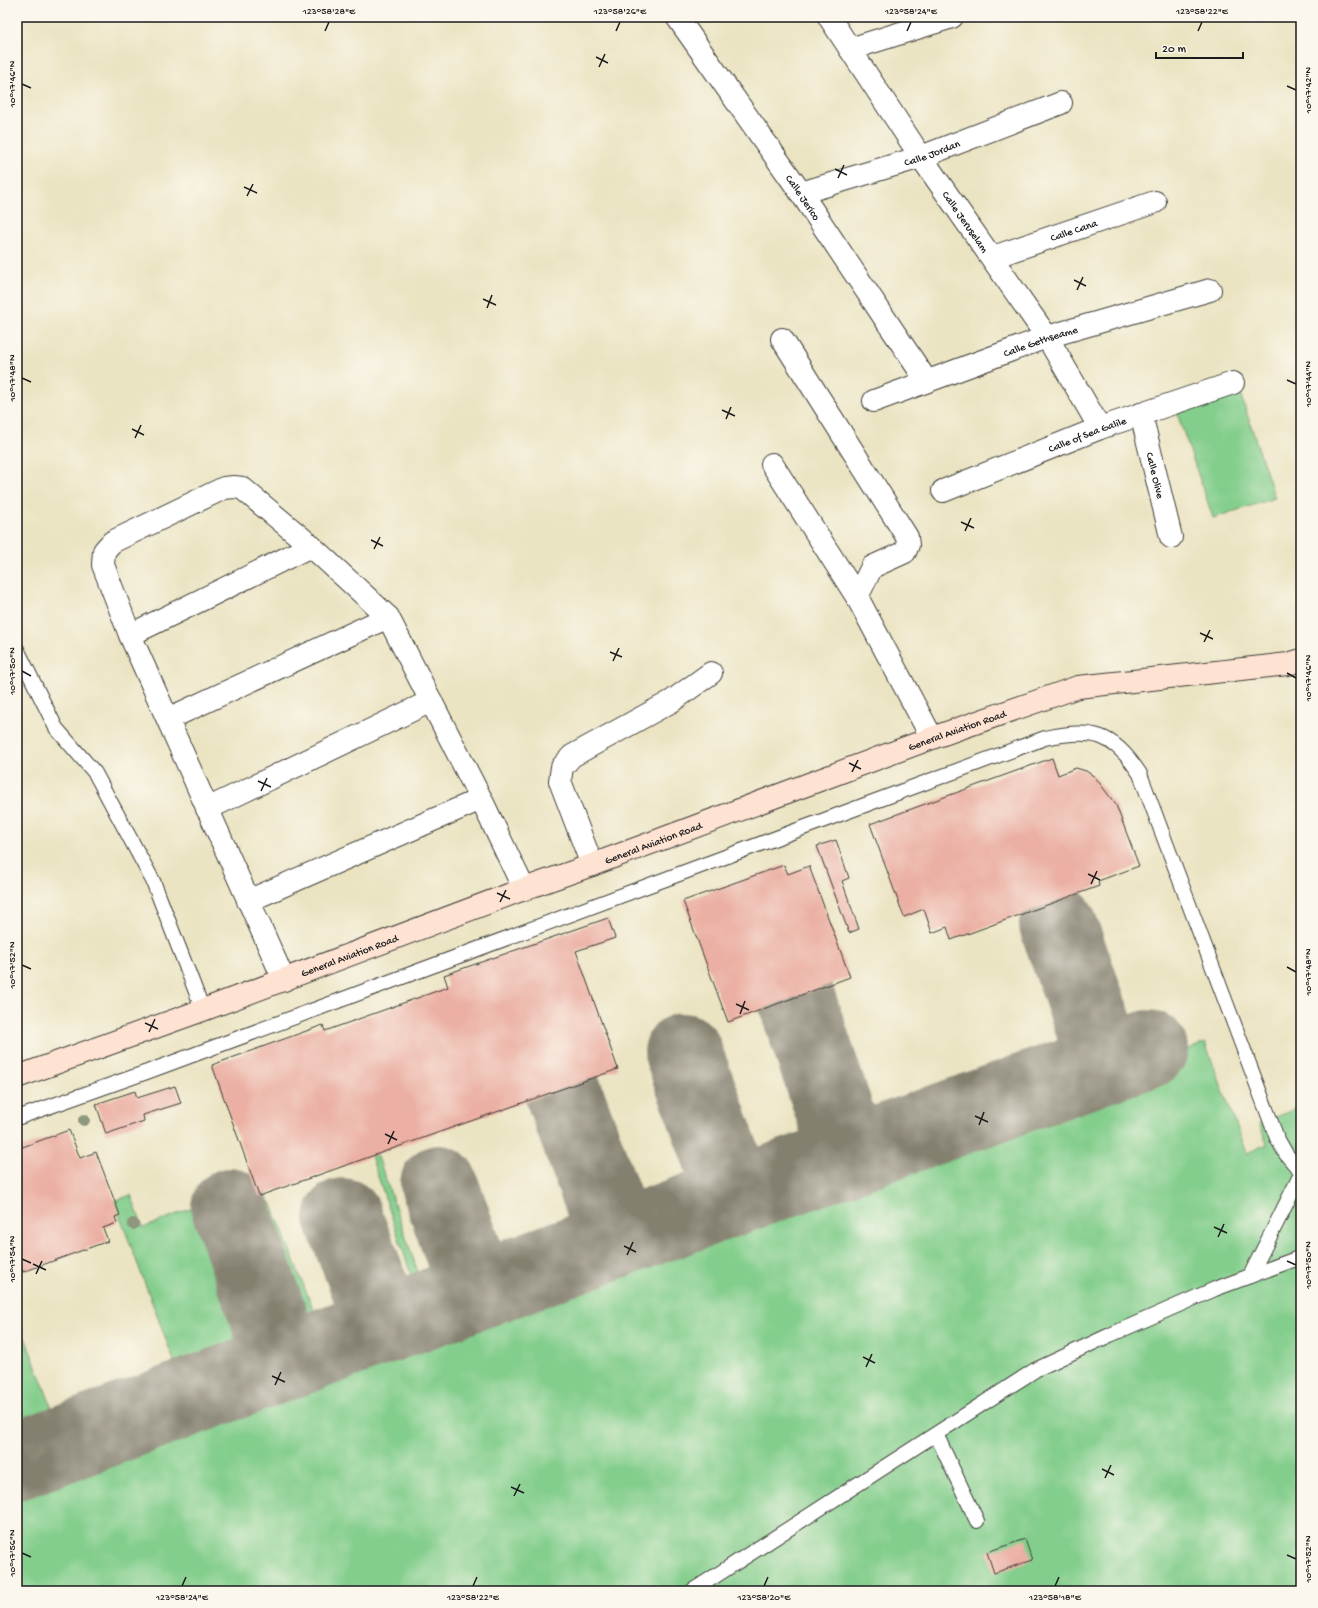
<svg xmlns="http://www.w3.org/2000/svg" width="1318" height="1608" font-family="'Gochi Hand',sans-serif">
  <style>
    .green { fill: #83ce8c; stroke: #507554 }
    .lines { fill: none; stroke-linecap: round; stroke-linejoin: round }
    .taxiway { stroke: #848070; stroke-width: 78 }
    .building { fill: #ebafa3 }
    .lane-casing { stroke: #3b3a35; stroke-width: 16 }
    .street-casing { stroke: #3b3a35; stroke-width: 24 }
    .secondary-casing { stroke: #3b3a35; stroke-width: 24 }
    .lane { stroke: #fff; stroke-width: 14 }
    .street { stroke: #fff; stroke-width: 22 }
    .secondary { stroke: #fee3d2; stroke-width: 22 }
    .tree { fill: #8d987d }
    .ticks { fill: none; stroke: #1c1c1c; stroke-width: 1.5 }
    .labels { text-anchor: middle; stroke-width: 3; stroke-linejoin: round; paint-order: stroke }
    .street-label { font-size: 11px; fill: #1c1c1c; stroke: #fbf7ec }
    .neatline { fill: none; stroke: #1c1c1c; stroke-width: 1.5 }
    .ticks-label { font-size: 10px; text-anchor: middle; fill: #1c1c1c }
  </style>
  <rect width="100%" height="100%" fill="#fbf7ec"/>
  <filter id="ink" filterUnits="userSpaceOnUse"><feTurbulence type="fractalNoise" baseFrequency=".025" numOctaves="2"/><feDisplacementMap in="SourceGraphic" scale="8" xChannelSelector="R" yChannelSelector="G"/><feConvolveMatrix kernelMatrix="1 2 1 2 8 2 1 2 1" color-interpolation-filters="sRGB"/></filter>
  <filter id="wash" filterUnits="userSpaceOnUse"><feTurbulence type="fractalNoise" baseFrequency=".012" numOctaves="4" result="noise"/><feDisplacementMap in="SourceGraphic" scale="16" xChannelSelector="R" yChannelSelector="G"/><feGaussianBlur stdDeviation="0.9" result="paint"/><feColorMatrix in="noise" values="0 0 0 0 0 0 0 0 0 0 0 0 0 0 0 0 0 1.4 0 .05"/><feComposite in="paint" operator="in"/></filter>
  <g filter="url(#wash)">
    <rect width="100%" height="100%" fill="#ebe4c3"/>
    <!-- green -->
    <g class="green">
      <polygon points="1240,393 1275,498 1213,518 1177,413"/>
      <polygon points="1205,1043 1247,1153 1267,1144 1259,1123 1301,1107 1301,1591 17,1591 17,1475"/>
      <polygon points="377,1154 421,1281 414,1283 371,1156"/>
      <polygon points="131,1195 143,1228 197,1206 199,1212 218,1205 266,1336 177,1369 114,1201"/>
      <polygon points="271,1202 316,1317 287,1330 255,1243"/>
      <polygon points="17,1317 54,1413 18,1425 17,1421"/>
    </g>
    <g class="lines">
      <!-- taxiway -->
      <g class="taxiway">
        <polyline points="1058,924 1107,1063"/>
        <polyline points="797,1001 849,1155"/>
        <polyline points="683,1052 736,1196"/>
        <polyline points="564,1094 617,1239"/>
        <polyline points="439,1184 477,1290"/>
        <polyline points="230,1207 284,1361"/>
        <polyline points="343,1217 384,1324"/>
        <polyline points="17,1461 617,1239 1107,1063 1149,1049"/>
      </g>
    </g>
    <g id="blocks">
      <!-- building -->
      <g class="building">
        <polygon points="1052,758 1058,775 1076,768 1086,771 1095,777 1116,805 1139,866 1098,881 1099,886 951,940 947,927 932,933 924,909 904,917 870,824"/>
        <polygon points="836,840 849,878 842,881 859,929 849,933 817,846"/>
        <polygon points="784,865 788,874 809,866 850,977 728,1022 683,901"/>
        <polygon points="608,918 615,938 576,951 618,1069 259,1196 212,1065 323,1025 325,1031 448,987 444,975"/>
        <polygon points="175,1086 181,1103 143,1115 144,1121 106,1134 96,1104 135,1091 137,1098"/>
        <polygon points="69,1130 80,1158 96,1152 120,1215 115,1217 117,1223 103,1228 108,1241 23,1272 17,1257 17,1149"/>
        <polygon points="1025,1539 1032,1560 994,1573 987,1552"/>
      </g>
    </g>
  </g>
  <g filter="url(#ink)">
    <use href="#blocks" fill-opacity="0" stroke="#3b3a35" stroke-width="1"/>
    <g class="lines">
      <!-- lane casing -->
      <g class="lane-casing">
        <g id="lane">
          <polyline points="17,649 56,728 95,773 153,881 203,1010"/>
          <path d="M17 1118 147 1072 1045 738C1092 728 1113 732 1140 774L1277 1138 1286 1154 1301 1172"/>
          <polyline points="1250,1276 1301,1174"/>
          <polyline points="936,1434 977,1521"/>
          <polyline points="692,1591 1035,1370 1110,1335 1215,1289 1301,1257"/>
        </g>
      </g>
      <!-- street casing -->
      <g class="street-casing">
        <g id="street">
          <path id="s1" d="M677 17 801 193 926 380"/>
          <path id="s2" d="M829 17 921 157 1047 337 1100 428"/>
          <polyline points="850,49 952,17"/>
          <path id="s3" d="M801 193 921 157 1061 103"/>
          <path id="s4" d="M993 257 1155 202"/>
          <polyline points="782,339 907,537 908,545 905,552 872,567 857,597"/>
          <path id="s5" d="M874 401 1047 337 1210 290"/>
          <path id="s6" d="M1141 414 1171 537"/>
          <polyline points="772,464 857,597 932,738"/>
          <path id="s7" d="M943 491 1100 428 1233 383"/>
          <polyline points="130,635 311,546"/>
          <polyline points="168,719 388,617"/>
          <polyline points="207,809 431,701"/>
          <polyline points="592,865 560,781 562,767 572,756 672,701 711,673"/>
          <polyline points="248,901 481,799"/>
          <polyline points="284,980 130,635 103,565 104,551 112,542 224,488 234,487 242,488 311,546 388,617 481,799 524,889"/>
        </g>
      </g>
      <!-- secondary casing -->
      <g class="secondary-casing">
        <g id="secondary">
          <path id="s8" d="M17 1077 203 1010 524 889 592 865 932 738 1078 687 1288 664 1301 660"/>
        </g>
      </g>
      <!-- lane -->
      <use href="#lane" class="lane"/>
      <!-- street -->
      <use href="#street" class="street"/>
      <!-- secondary -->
      <use href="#secondary" class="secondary"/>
    </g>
    <!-- trees -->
    <g class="tree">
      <circle cx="84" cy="1120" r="6"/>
      <circle cx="133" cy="1224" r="6"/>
    </g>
  </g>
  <!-- ticks -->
  <path class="ticks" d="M325 31 329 22M616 31 620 22M907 31 911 22M1198 31 1202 22M596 57 608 63M599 67 605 54M22 84 31 88M1287 86 1296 90M835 169 847 175M838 178 844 165M244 187 257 193M247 196 253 184M1074 280 1086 286M1077 290 1083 277M483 299 496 305M487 308 492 295M22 378 31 382M1287 380 1296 384M722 410 735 416M726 419 731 407M132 429 144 435M135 438 141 425M961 522 974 528M965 531 971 518M371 540 383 546M374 549 380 537M1200 633 1213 639M1204 642 1210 630M610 652 622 657M613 661 619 648M22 671 31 676M1287 673 1296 678M849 763 861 769M852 772 858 760M258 781 271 787M261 791 267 778M1088 874 1100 880M1091 884 1097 871M497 893 510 899M500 902 506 890M22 965 31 969M1287 967 1296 972M736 1004 749 1010M740 1014 745 1001M145 1023 158 1029M149 1032 155 1019M975 1116 988 1122M979 1125 984 1112M385 1134 397 1140M388 1144 394 1131M1214 1227 1227 1233M1218 1237 1224 1224M624 1246 636 1252M627 1255 633 1242M22 1259 31 1263M1287 1261 1296 1265M33 1264 46 1270M36 1274 42 1261M863 1357 875 1363M866 1367 872 1354M272 1376 285 1382M275 1385 281 1372M1102 1469 1114 1475M1105 1478 1111 1465M511 1487 524 1493M514 1496 520 1484M22 1553 31 1557M1287 1555 1296 1559M182 1586 186 1577M473 1586 477 1577M764 1586 768 1577M1055 1586 1059 1577"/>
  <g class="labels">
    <!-- street labels -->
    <g class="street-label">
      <text dy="4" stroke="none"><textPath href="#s3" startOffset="137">Calle Jordan</textPath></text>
      <text dy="4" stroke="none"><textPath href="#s1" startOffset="220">Calle Jerico</textPath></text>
      <text dy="4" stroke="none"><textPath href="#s2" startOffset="246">Calle Jeruselam</textPath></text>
      <text dy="4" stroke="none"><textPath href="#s4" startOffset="85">Calle Cana</textPath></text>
      <text dy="4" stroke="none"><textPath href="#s5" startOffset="177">Calle Gethseame</textPath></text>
      <text dy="4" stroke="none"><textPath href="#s7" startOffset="155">Calle of Sea Galile</textPath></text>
      <text dy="4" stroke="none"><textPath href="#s6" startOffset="63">Calle Olive</textPath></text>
      <text dy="4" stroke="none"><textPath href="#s8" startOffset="1002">General Aviation Road</textPath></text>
      <text dy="4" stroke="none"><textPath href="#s8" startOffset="678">General Aviation Road</textPath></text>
      <text dy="4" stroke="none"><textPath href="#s8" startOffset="354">General Aviation Road</textPath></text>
    </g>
  </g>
  <!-- margin -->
  <rect width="1318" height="1608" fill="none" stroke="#fbf7ec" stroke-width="44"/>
  <!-- scale -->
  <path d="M1156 52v6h87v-6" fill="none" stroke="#1c1c1c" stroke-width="2"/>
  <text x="1162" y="52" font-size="12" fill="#1c1c1c" stroke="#fbf7ec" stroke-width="3" paint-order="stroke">20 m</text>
  <rect x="22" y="22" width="1274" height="1564" class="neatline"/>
  <g class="ticks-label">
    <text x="329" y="14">123°58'28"E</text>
    <text x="620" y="14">123°58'26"E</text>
    <text x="911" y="14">123°58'24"E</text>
    <text x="1202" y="14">123°58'22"E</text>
    <text transform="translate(11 84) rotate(-90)" y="4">10°17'46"N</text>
    <text transform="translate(1307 90) rotate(-90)" y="4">10°17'42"N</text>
    <text transform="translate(11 378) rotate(-90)" y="4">10°17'48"N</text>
    <text transform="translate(1307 384) rotate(-90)" y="4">10°17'44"N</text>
    <text transform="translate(11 671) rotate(-90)" y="4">10°17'50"N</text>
    <text transform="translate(1307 678) rotate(-90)" y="4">10°17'46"N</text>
    <text transform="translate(11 965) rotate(-90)" y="4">10°17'52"N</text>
    <text transform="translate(1307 972) rotate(-90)" y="4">10°17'48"N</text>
    <text transform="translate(11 1259) rotate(-90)" y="4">10°17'54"N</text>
    <text transform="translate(1307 1265) rotate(-90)" y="4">10°17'50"N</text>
    <text transform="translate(11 1553) rotate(-90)" y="4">10°17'56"N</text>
    <text transform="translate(1307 1559) rotate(-90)" y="4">10°17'52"N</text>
    <text x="182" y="1600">123°58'24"E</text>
    <text x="473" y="1600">123°58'22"E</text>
    <text x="764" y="1600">123°58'20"E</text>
    <text x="1055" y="1600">123°58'18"E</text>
  </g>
</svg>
